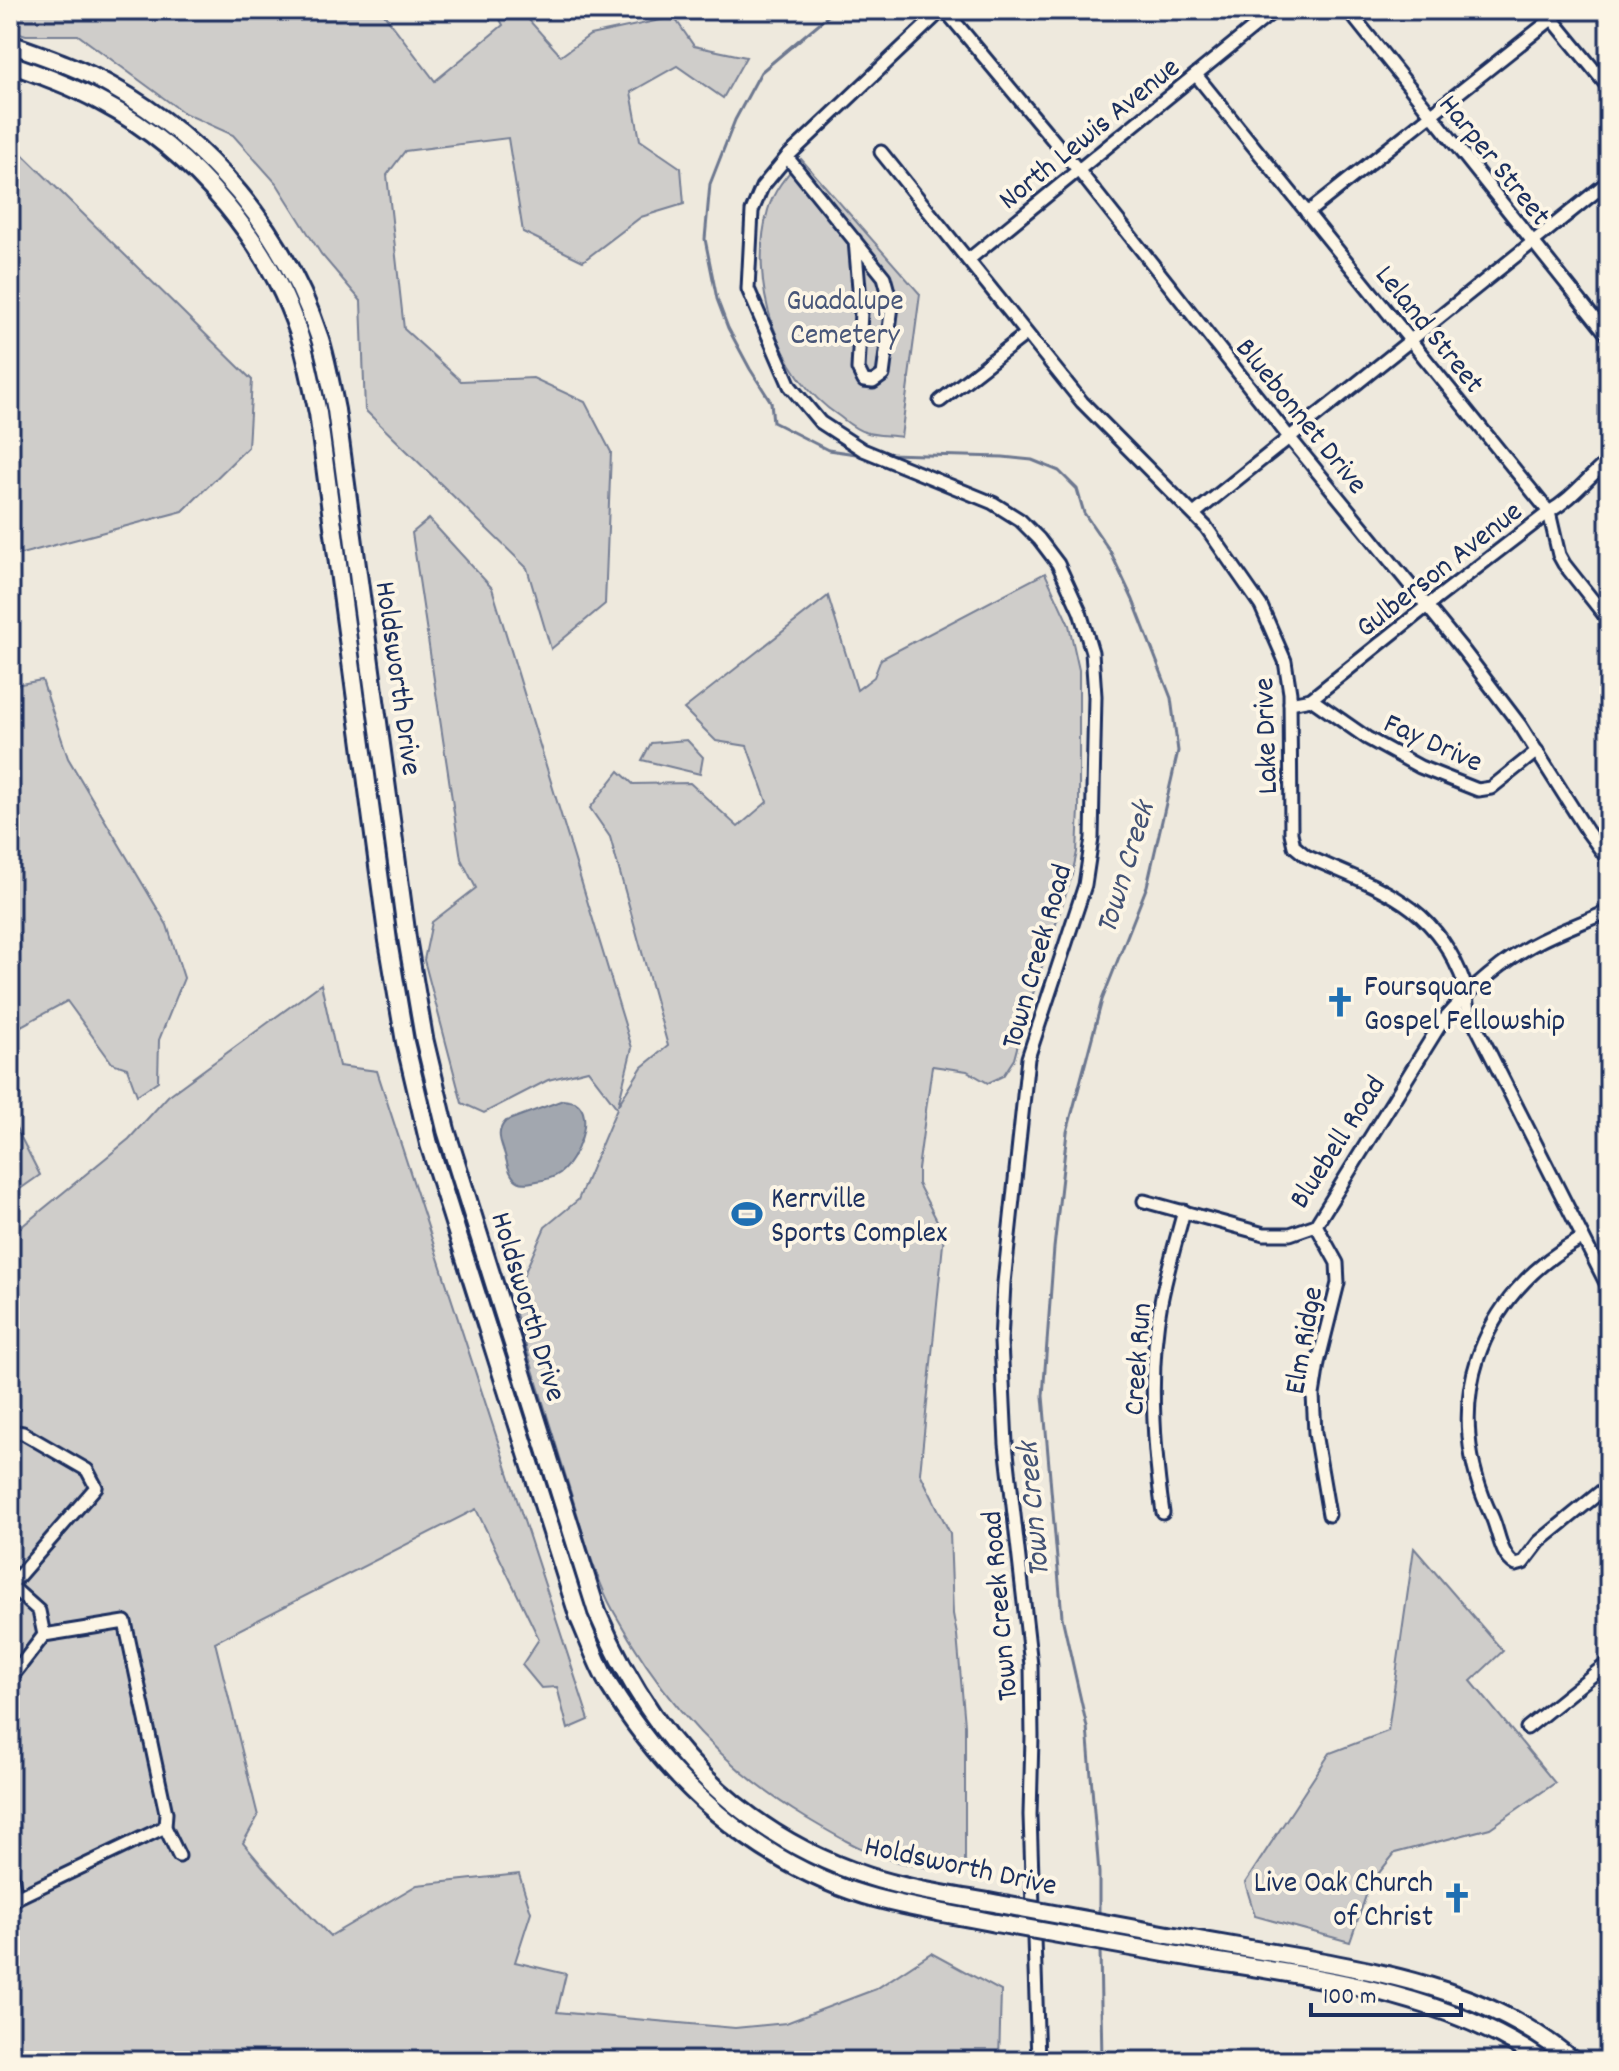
<svg xmlns="http://www.w3.org/2000/svg" width="1619" height="2071" font-family="Dekko,sans-serif">
  <style>
    .green { fill: #cfcdca; stroke: #757e94; stroke-width: 2 }
    .water { fill: #a2a7af; stroke: #6c778f; stroke-width: 2 }
    .lines { fill: none; stroke-linecap: round; stroke-linejoin: round }
    .stream { stroke: #6c778f; stroke-width: 3 }
    .street-casing { stroke: #1b2f5e; stroke-width: 17 }
    .secondary-casing { stroke: #1b2f5e; stroke-width: 22 }
    .street { stroke: #fcf5e5; stroke-width: 11 }
    .secondary { stroke: #fcf5e5; stroke-width: 16 }
    .secondary-bridge-casing { stroke: #1b2f5e; stroke-width: 22; stroke-linecap: butt }
    .secondary-bridge { stroke: #fcf5e5; stroke-width: 16 }
    .labels { text-anchor: middle; stroke-width: 8; stroke-linejoin: round; paint-order: stroke }
    .street-label { font-size: 30px; fill: #1b2f5e; stroke: #fcf5e5 }
    .park-label { font-size: 30px; fill: #485679; stroke: #fcf5e5 }
    .poi-label { font-size: 30px; fill: #1b2f5e; stroke: #fcf5e5; text-anchor: start }
    .water-label { font-size: 32px; font-style: italic; fill: #445376; stroke: #fcf5e5 }
  </style>
  <rect width="100%" height="100%" fill="#eee9dd"/>
  <filter id="ink" filterUnits="userSpaceOnUse"><feTurbulence type="fractalNoise" baseFrequency=".0125" numOctaves="2"/><feDisplacementMap in="SourceGraphic" scale="16" xChannelSelector="R" yChannelSelector="G"/><feConvolveMatrix kernelMatrix="1 2 1 2 8 2 1 2 1" color-interpolation-filters="sRGB"/></filter>
  <g filter="url(#ink)">
    <!-- green -->
    <g class="green">
      <polygon points="10,10 381,10 435,81 503,25 495,10 520,10 561,56 590,35 674,17 694,46 746,57 723,98 677,66 631,92 640,140 681,168 684,204 641,217 583,261 523,232 508,138 405,151 387,175 404,329 461,381 533,378 585,402 611,452 605,604 551,649 527,568 365,410 361,301 321,254 277,184 233,135 184,113 78,35 26,35 10,30"/>
      <polygon points="10,142 252,380 248,447 183,511 10,557"/>
      <path d="M801 159 920 294 901 437C890 435 876 436 865 432 856 430 847 422 839 416 776 375 748 281 768 210 774 189 787 175 801 159Z"/>
      <path d="M429 519 492 588 632 1048 618 1105 642 1067 668 1046 610 837 590 808 619 771 633 784 690 783 738 827 767 802 747 746 716 741 684 709 828 596 857 690 874 677 881 659 1045 573 1069 625 1079 670V809L1077 852 1072 875 1025 1018 1014 1059 1003 1076 988 1083 967 1071 932 1066 918 1169V1184L944 1234 920 1473 950 1533 953 1614 957 1635 965 1725V1870C895 1869 865 1853 806 1818 724 1769 660 1696 614 1612 593 1574 582 1528 569 1487 550 1425 531 1363 512 1301L545 1227 578 1200 617 1108 588 1070 548 1080 484 1113 462 1103 424 960 432 922 476 888 461 859 412 533Z"/>
      <polygon points="42,680 68,758 167,925 184,978 159,1040 158,1081 137,1095 127,1068 112,1063 67,1001 10,1032 10,686"/>
      <polygon points="687,740 703,757 700,774 642,760 651,743"/>
      <polygon points="321,984 339,1066 377,1071 589,1720 568,1729 557,1687 541,1688 522,1665 539,1639 476,1509 215,1642 258,1816 243,1843 264,1868 330,1936 417,1885 519,1874 531,1912 515,1962 566,1974 557,2012 735,2028 786,2023 876,1989 931,1953 1001,1991 999,2061 10,2061 10,1236 129,1139 168,1096"/>
      <polygon points="10,1116 40,1175 10,1196"/>
      <polygon points="1414,1548 1503,1651 1471,1681 1555,1783 1490,1828 1395,1853 1370,1884 1350,1942 1255,1916 1245,1883 1330,1753 1388,1731"/>
    </g>
    <!-- water -->
    <path class="water" d="M563 1100C564 1100 575 1102 575 1102 597 1115 575 1162 560 1173 553 1178 545 1180 537 1181 528 1183 521 1185 514 1178 508 1172 507 1162 505 1155 501 1142 495 1132 506 1121Z"/>
    <g class="lines">
      <!-- stream -->
      <g class="stream">
        <polyline points="835,10 761,72 735,120 710,184 705,239 717,299 728,328 750,369 771,402 773,422 828,450 863,455"/>
        <polyline points="887,454 1003,457 1032,460 1059,471 1077,489 1084,513 1110,551 1133,600 1171,698 1178,751 1147,886 1102,1000 1067,1132 1054,1248 1043,1396 1062,1617 1087,1727 1099,1873 1099,1917"/>
        <polyline points="1100,1949 1102,2061"/>
      </g>
      <!-- street casing -->
      <g class="street-casing">
        <g id="street">
          <polyline points="942,10 787,157 762,187 752,211 748,289 790,386 820,422 863,450 993,503 1020,520 1039,539 1058,564 1080,612 1092,652 1095,696 1092,838 1085,885 1028,1058 1004,1283 1001,1342 1006,1444 1031,1665 1032,1737 1030,1815 1038,2061"/>
          <polyline points="945,10 1079,171 1289,437 1463,650 1520,725 1587,831 1609,861"/>
          <polyline points="1348,10 1609,337"/>
          <polyline points="1545,10 1609,88"/>
          <polyline points="1196,75 1549,512 1559,555 1564,564 1609,621"/>
          <path d="M881 152 1082 402 1206 527 1261 606 1285 661 1290 693 1291 833 1294 846 1306 856C1380 889 1435 902 1465 985 1467 993 1466 1002 1468 1010L1609 1289"/>
          <polyline points="787,157 884,277 892,306 883,375 873,382 864,381 858,369 861,312 855,240"/>
          <polyline points="1307,213 1563,10"/>
          <polyline points="968,260 1275,10"/>
          <polyline points="940,401 1026,334"/>
          <polyline points="1194,514 1609,181"/>
          <polyline points="1311,699 1367,738 1420,767 1478,790 1491,788 1537,751"/>
          <path d="M1290 703 1311 699 1427 606 1549 512C1573 498 1587 478 1609 460"/>
          <path d="M1144 1201 1264 1234H1290L1316 1225 1443 1020C1467 992 1507 957 1540 941 1562 930 1586 921 1609 911"/>
          <polyline points="1316,1225 1337,1263 1338,1283 1318,1363 1313,1395 1315,1433 1329,1515"/>
          <path d="M1582 1238C1477 1295 1439 1409 1492 1517 1499 1532 1500 1556 1516 1565L1523 1563 1539 1542 1609 1485"/>
          <polyline points="10,1431 23,1433 87,1470 96,1487 11,1585"/>
          <path d="M1163 1513C1153 1444 1148 1370 1161 1302 1167 1271 1176 1241 1184 1211"/>
          <polyline points="10,1585 39,1611 44,1635"/>
          <polyline points="10,1679 44,1635 125,1622 166,1813 165,1827 179,1856"/>
          <polyline points="1527,1728 1609,1662"/>
          <polyline points="10,1865 16,1899"/>
          <polyline points="10,1901 165,1827"/>
        </g>
      </g>
      <!-- secondary casing -->
      <g class="secondary-casing">
        <g id="secondary">
          <path d="M10 44C44 56 80 68 111 86 209 141 285 232 320 339 327 361 331 386 336 410L407 938 424 1038 446 1130 597 1612C650 1737 735 1833 867 1876 910 1890 955 1896 999 1904"/>
          <path d="M10 64C41 75 72 86 101 102 194 151 274 246 303 347 309 369 313 391 318 413L388 941 405 1042 429 1144 579 1618C589 1640 597 1665 609 1685 668 1781 754 1861 864 1895 907 1908 952 1914 996 1923"/>
          <path d="M1169 1935C1215 1943 1261 1951 1308 1959 1402 1976 1498 1996 1573 2061"/>
          <path d="M1165 1953C1294 1976 1433 1985 1543 2061"/>
        </g>
      </g>
      <!-- street -->
      <use href="#street" class="street"/>
      <!-- secondary -->
      <use href="#secondary" class="secondary"/>
      <!-- secondary-bridge casing -->
      <g class="secondary-bridge-casing">
        <g id="secondary-bridge">
          <polyline points="999,1904 1169,1935"/>
          <polyline points="996,1923 1165,1953"/>
        </g>
      </g>
      <!-- secondary-bridge -->
      <use href="#secondary-bridge" class="secondary-bridge"/>
    </g>
  </g>
  <!-- icons -->
  <defs>
    <g id="church-bare" transform="scale(2.4)"><path d="M-1.2-6h2.4v3.5h3.3v2.4h-3.3V6h-2.4V-.1h-3.3v-2.4h3.3Z" fill="#1f6fb2" stroke="#fcf5e5" stroke-width="2.5" paint-order="stroke"/></g>
    <g id="stadium-bare" transform="scale(2.4)"><path d="M0-5a6.5 5 0 1 0 0 10a6.5 5 0 1 0 0-10ZM-3.5-1.8h7v3.6h-7Z" fill="#1f6fb2" stroke="#fcf5e5" stroke-width="2.5" paint-order="stroke"/></g>
  </defs>
  <g fill-rule="evenodd">
    <use href="#church-bare" x="1340" y="1002"/>
    <use href="#stadium-bare" x="747" y="1214"/>
    <use href="#church-bare" x="1457" y="1898"/>
  </g>
  <g class="labels">
    <!-- street labels -->
    <g class="street-label">
      <text transform="translate(1088 132) rotate(-39)" y="10">North Lewis Avenue</text>
      <text transform="translate(1496 159) rotate(51)" y="10">Harper Street</text>
      <text transform="translate(1431 328) rotate(51)" y="10">Leland Street</text>
      <text transform="translate(1303 415) rotate(51)" y="10">Bluebonnet Drive</text>
      <text transform="translate(1438 568) rotate(-38)" y="10">Gulberson Avenue</text>
      <text transform="translate(400 678) rotate(82)" y="10">Holdsworth Drive</text>
      <text transform="translate(1264 736) rotate(-92)" y="10">Lake Drive</text>
      <text transform="translate(1434 741) rotate(24)" y="10">Fay Drive</text>
      <text transform="translate(1035 956) rotate(-74)" y="10">Town Creek Road</text>
      <text transform="translate(1336 1141) rotate(-57)" y="10">Bluebell Road</text>
      <text transform="translate(530 1306) rotate(73)" y="10">Holdsworth Drive</text>
      <text transform="translate(1302 1340) rotate(-80)" y="10">Elm Ridge</text>
      <text transform="translate(1136 1359) rotate(-86)" y="10">Creek Run</text>
      <text transform="translate(998 1606) rotate(-95)" y="10">Town Creek Road</text>
      <text transform="translate(961 1864) rotate(12)" y="10">Holdsworth Drive</text>
    </g>
    <!-- park labels -->
    <g class="park-label">
      <text x="845" y="309">Guadalupe<tspan x="845" dy="34">Cemetery</tspan></text>
    </g>
    <!-- poi labels -->
    <g class="poi-label">
      <text x="1364" y="995">Foursquare<tspan x="1364" dy="34">Gospel Fellowship</tspan></text>
      <text x="771" y="1207">Kerrville<tspan x="771" dy="34">Sports Complex</tspan></text>
      <text x="1433" y="1891" text-anchor="end">Live Oak Church<tspan x="1433" dy="34">of Christ</tspan></text>
    </g>
    <!-- water labels -->
    <g class="water-label">
      <text transform="translate(1123 867) rotate(-73)" y="11">Town Creek</text>
      <text transform="translate(1031 1510) rotate(-95)" y="11">Town Creek</text>
    </g>
  </g>
  <!-- margin -->
  <rect width="1619" height="2071" fill="none" stroke="#fcf5e5" stroke-width="40"/>
  <rect x="20" y="20" width="1579" height="2031" fill="none" stroke="#1b2f5e" stroke-width="3" filter="url(#ink)"/>
  <!-- scale -->
  <path d="M1311 2003v12h150v-12" fill="none" stroke="#1b2f5e" stroke-width="4"/>
  <text x="1323" y="2003" font-size="24" fill="#1b2f5e" stroke="#fcf5e5" stroke-width="6" paint-order="stroke">100 m</text>
</svg>
